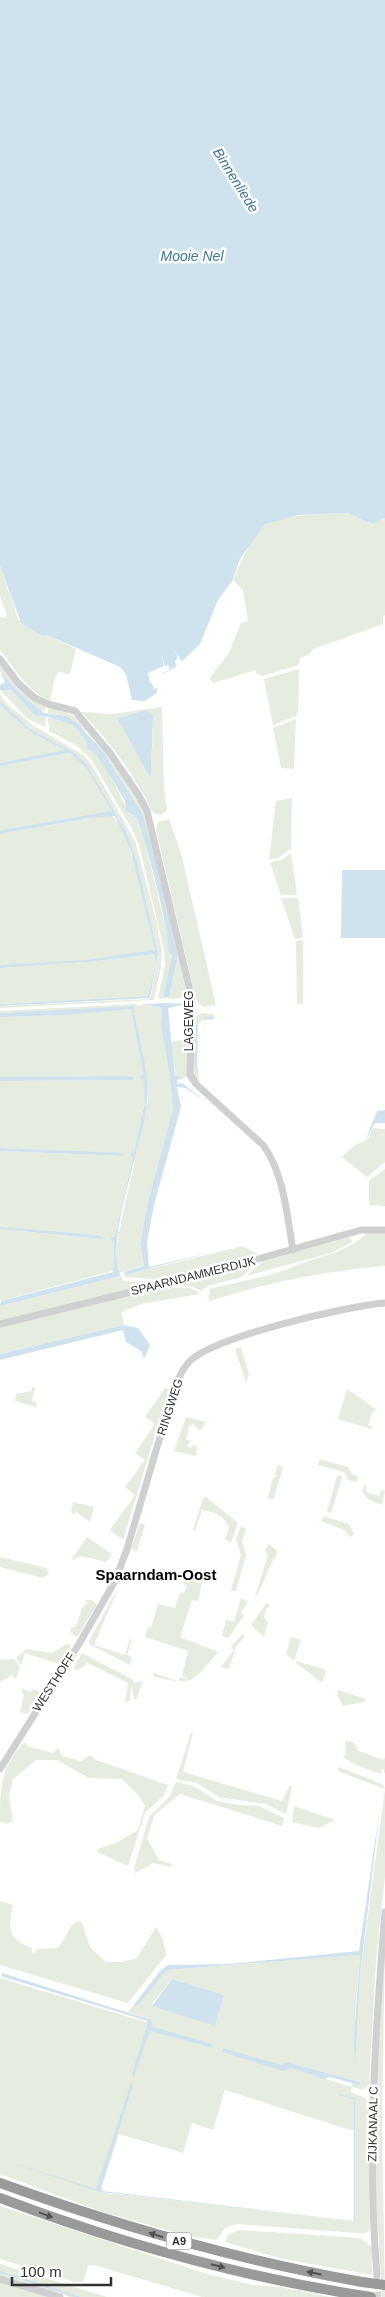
<svg xmlns="http://www.w3.org/2000/svg" width="385" height="2297" font-family="Arial,sans-serif">
  <style>
    .green { fill: #e6ecdf; fill-rule: evenodd }
    .water { fill: #cfe2ee }
    .pier { fill: #fff }
    .lines { fill: none; stroke-linecap: round; stroke-linejoin: round }
    .stream { stroke: #cfe2ee; stroke-width: 2 }
    .tertiary-tunnel { stroke: #d6d6d6; stroke-width: 7; stroke-dasharray: 7 3.5; stroke-linecap: butt }
    .tertiary { stroke: #d0d0d0; stroke-width: 7 }
    .motorway { stroke: #9a9a9a; stroke-width: 10 }
    .motorway-bridge { stroke: #9a9a9a; stroke-width: 10 }
    .oneway { fill: #525252 }
    .labels { text-anchor: middle; stroke-width: 5; stroke-linejoin: round; paint-order: stroke }
    .shield { fill: #fff; stroke: #707070; stroke-width: 1 }
    .shield-label { font-size: 11px; font-weight: bold; fill: #333 }
    .street-label { font-size: 12px; fill: #333; stroke: #fff }
    .water-label { font-size: 14px; font-style: italic; fill: #3f7597; stroke: #fff }
    .quarter-label { font-size: 15px; font-weight: bold; fill: #000; stroke: #fff }
  </style>
  <rect width="100%" height="100%" fill="#fff"/>
  <!-- green -->
  <g class="green">
    <path d="M347 513 373 524 385 518V615L383 616V624L313 649 310 654 300 658 299 665 262 676 257 674 255 670 214 683 209 679 229 653 241 623 248 621 243 590 233 580C237 569 256 528 266 524 290 513 321 515 347 513Z"/>
    <path d="M0 566 19 622 44 637 47 635 76 649 70 674 59 672 55 677 50 701C27 690 16 670 0 650V617L6 618 7 615 0 597Z"/>
    <polygon points="0,664 36,701 45,707 45,710 42,711 22,695 0,671"/>
    <polygon points="299,669 298,711 296,716 273,725 264,679"/>
    <polygon points="0,690 11,690 35,716 46,717 45,727 28,719"/>
    <polygon points="0,695 8,705 34,726 85,756 96,772 135,841 155,916 162,951 161,967 154,1000 0,1008 0,1006 148,999 151,997 158,954 138,865 127,833 86,763 73,752 29,728 0,701"/>
    <polygon points="0,705 29,731 63,748 64,751 0,763"/>
    <path d="M162 707 164 788 167 810 161 815 153 813C135 776 110 741 81 712L111 714ZM142 711 153 729 151 775 149 776 117 718Z"/>
    <path d="M48 708C58 709 69 713 77 719 101 739 138 793 148 823L188 997 169 999 178 956 141 811 102 750 86 731 67 716 48 713Z"/>
    <polygon points="48,717 73,725 77,729 86,741 87,748 96,755 112,779 129,813 136,818 144,837 172,955 163,997 166,999 158,998 165,964 164,950 139,845 132,829 91,759 76,745 49,731"/>
    <polygon points="296,719 294,769 281,768 273,728"/>
    <polygon points="70,753 87,769 111,808 111,813 0,831 0,766"/>
    <polygon points="292,798 291,849 278,858 269,860 276,801"/>
    <path d="M110 815C128 820 153 931 155 951L77 961 0 965V834Z"/>
    <polygon points="169,819 181,853 216,1005 203,1007 197,1001 193,987 156,830 158,822"/>
    <polygon points="291,853 297,895 281,895 270,863 283,859"/>
    <polygon points="281,898 298,898 303,937 295,939"/>
    <polygon points="303,940 303,1004 297,1004 296,941"/>
    <polygon points="152,954 155,955 156,963 148,996 0,1004 0,968 88,962"/>
    <polygon points="166,1003 145,1006 162,1008 161,1026 169,1071 173,1109 148,1201 140,1243 144,1266 119,1273 116,1264 118,1237 148,1100 134,1011 136,1007 0,1013 0,1011 135,1004 140,1006 142,1004"/>
    <polygon points="131,1009 143,1074 140,1079 143,1080 146,1097 134,1151 129,1154 133,1157 115,1236 111,1237 114,1242 113,1271 0,1301 0,1229 101,1239 105,1237 0,1227 0,1151 123,1156 123,1154 0,1148 0,1081 134,1080 116,1076 0,1077 0,1017 63,1015"/>
    <polygon points="202,1013 214,1014 214,1017 206,1017 196,1024 194,1064 199,1080 197,1081 193,1074 194,1023 197,1016"/>
    <polygon points="187,1039 187,1077 176,1077 171,1042"/>
    <polygon points="373,1128 385,1129 385,1162 367,1177 342,1157 355,1145 367,1140"/>
    <polygon points="385,1169 385,1206 369,1205 369,1181"/>
    <path d="M367 1233H385V1266C324 1271 268 1282 210 1301L208 1296 210 1295 209 1289C239 1282 272 1276 298 1265 322 1255 347 1253 367 1233Z"/>
    <polygon points="349,1237 353,1242 331,1253 246,1276 264,1261"/>
    <polygon points="243,1246 258,1255 169,1280 124,1277 125,1275"/>
    <polygon points="257,1262 242,1277 207,1286 201,1291 192,1286 174,1285"/>
    <polygon points="121,1276 124,1281 159,1282 0,1321 0,1306"/>
    <polygon points="162,1288 191,1288 200,1294 141,1304 121,1312 124,1325 0,1354 0,1327"/>
    <polygon points="241,1347 249,1374 246,1383 235,1349"/>
    <polygon points="32,1387 35,1387 32,1401 37,1403 36,1407 15,1401 16,1394 32,1391"/>
    <polygon points="165,1388 169,1390 123,1540 110,1530 135,1495 125,1487 145,1460 135,1453 155,1424 145,1417"/>
    <polygon points="347,1389 377,1410 373,1411 368,1425 373,1427 371,1429 338,1419"/>
    <polygon points="186,1417 206,1422 200,1431 193,1424 189,1426 186,1440 191,1441 187,1445 191,1449 192,1445 197,1446 196,1456 174,1451"/>
    <polygon points="320,1459 348,1467 352,1474 358,1476 357,1482 348,1480 344,1472 318,1465"/>
    <polygon points="278,1464 283,1468 273,1500 268,1498 273,1478 277,1476 275,1475"/>
    <polygon points="341,1475 342,1478 331,1513 327,1512 337,1476"/>
    <polygon points="364,1485 367,1486 366,1492 379,1496 381,1490 385,1491 382,1505 368,1499 362,1492"/>
    <path d="M206 1497 238 1523 231 1542 225 1540 229 1527C223 1514 215 1513 202 1510L195 1531 193 1530 203 1498Z"/>
    <polygon points="73,1502 94,1507 90,1522 76,1512 74,1515 71,1512"/>
    <polygon points="324,1516 349,1524 354,1534 350,1537 344,1530 321,1521"/>
    <polygon points="140,1523 145,1525 137,1551 131,1549"/>
    <polygon points="241,1526 246,1529 242,1541 246,1555 236,1591 231,1590 241,1555 236,1539"/>
    <polygon points="87,1537 112,1554 106,1562 81,1556 71,1560"/>
    <path d="M268 1544 276 1550 277 1554C267 1569 264 1585 254 1600L268 1555 265 1551Z"/>
    <polygon points="0,1557 46,1568 49,1574 43,1578 0,1567"/>
    <path d="M195 1570 204 1573C201 1583 201 1591 198 1601L192 1600 180 1637 218 1652C193 1682 192 1687 153 1676L154 1673 178 1681 180 1677 189 1680 182 1675 188 1651 145 1637 148 1627 151 1628 158 1604 175 1608 180 1593H184L187 1586 183 1584 187 1574Z"/>
    <polygon points="119,1586 94,1645 125,1655 130,1639 132,1640 127,1655 132,1657 130,1665 89,1644 89,1641"/>
    <polygon points="241,1598 248,1602 241,1612 244,1616 228,1638 222,1636 226,1620 234,1622"/>
    <polygon points="85,1600 92,1600 97,1605 77,1637 71,1633 71,1628 76,1626 83,1606 87,1604"/>
    <polygon points="267,1602 270,1606 266,1610 264,1617 268,1622 264,1637 251,1625"/>
    <polygon points="243,1634 245,1636 236,1647 229,1669 221,1667 234,1650 231,1646"/>
    <polygon points="291,1637 301,1640 294,1661 286,1654"/>
    <polygon points="67,1644 71,1646 59,1664 25,1653 21,1665 16,1658 27,1649 52,1653"/>
    <polygon points="82,1653 132,1679 135,1683 143,1681 136,1700 134,1699 131,1684 130,1700 125,1703 128,1683 88,1663 78,1670 73,1669"/>
    <polygon points="14,1659 20,1667 16,1679 12,1675 0,1682 0,1660"/>
    <polygon points="296,1661 326,1670 323,1681 321,1682 296,1663"/>
    <polygon points="21,1689 31,1692 33,1689 41,1692 28,1714 20,1712 24,1695"/>
    <polygon points="338,1690 366,1699 364,1702 343,1706 337,1694"/>
    <polygon points="193,1732 183,1772 282,1801 290,1785 292,1787 286,1814 266,1804 219,1797 197,1783 176,1779 191,1733"/>
    <path d="M345 1741C353 1741 355 1743 358 1751L384 1760 385 1757V1774L383 1769H381L382 1774C368 1770 354 1765 343 1757L346 1753Z"/>
    <path d="M25 1742 27 1746 53 1753 58 1748 62 1756 81 1761 90 1755 96 1760 168 1785 164 1795 145 1813 128 1866 97 1852 98 1849 116 1843 138 1830 145 1806 139 1796 122 1779 89 1778 57 1760H36L13 1779 9 1796 13 1821 9 1823 0 1822C0 1788 0 1766 25 1742Z"/>
    <path d="M339 1767 382 1784 385 1789V1876L376 1961 369 2087 363 2090 352 2087 351 2092 363 2097 369 2102 370 2229 366 2233H357L237 2224 225 2228 217 2240 188 2236 100 2211 0 2174V1978L152 2024 151 2020 128 2012 133 2006 138 2005 167 1970 358 1955 360 1956 355 2014V2070L360 1975 385 1789 338 1771ZM172 1979 224 1995 215 2026 152 2004ZM286 2062 360 2082 359 2084 352 2083 351 2087 282 2065ZM225 2090 350 2130H354V2125L355 2221 106 2193 101 2189 119 2134 183 2153 192 2123 213 2130Z"/>
    <polygon points="176,1782 193,1786 217,1801 238,1805 259,1806 284,1818 282,1826 180,1794 155,1814 147,1838 159,1860 172,1864 171,1867 153,1863 135,1873 134,1868 149,1817 170,1796"/>
    <polygon points="294,1806 335,1820 319,1828 292,1822"/>
    <path d="M0 1901 13 1905C8 1928 7 1939 32 1948V1953H35L37 1949 57 1948C66 1940 68 1927 77 1921L82 1923 90 1947 106 1962H123L137 1958 156 1927 163 1939 166 1955 128 2003 0 1965Z"/>
    <polygon points="385,1945 382,2120 385,2297 382,2297 375,2179 375,2110"/>
    <polygon points="0,2206 207,2274 253,2285 280,2287 330,2297 202,2297 94,2265 88,2266 83,2282 75,2282 0,2259"/>
    <polygon points="238,2230 360,2238 372,2247 372,2275 283,2259 225,2242 228,2235"/>
    <polygon points="0,2264 107,2297 70,2297 0,2276"/>
    <polygon points="0,2281 53,2297 0,2297"/>
  </g>
  <!-- water -->
  <g class="water">
    <polygon points="0,0 385,0 385,518 373,524 347,513 298,515 265,524 240,559 232,581 218,600 200,644 174,669 158,675 157,693 144,701 132,700 126,674 120,667 47,635 44,637 19,622 20,620 0,566"/>
    <path d="M0 671 22 695 44 713 67 716 78 724 102 750 141 811 151 842 178 956 169 998 163 997 172 955 168 951C172 941 144 830 136 818 133 815 130 813 126 811L125 801 112 779 96 755 87 748 86 741 77 729 72 725 49 717 35 716 11 690H0V685L5 682Z"/>
    <polygon points="0,701 29,728 73,752 86,763 127,833 138,865 158,954 150,998 0,1006 0,1004 148,996 156,963 154,954 88,962 0,968 0,965 85,960 155,950 131,851 115,816 91,818 0,834 0,831 7,829 112,811 87,769 70,753 0,766 0,763 65,750 29,731 0,705"/>
    <polygon points="142,711 149,711 153,715 151,775 149,776 117,718"/>
    <polygon points="342,870 385,870 385,938 341,938"/>
    <polygon points="166,1003 188,1004 168,1008 175,1076 186,1078 178,1079 177,1084 182,1083 208,1103 186,1088 177,1087 181,1107 154,1205 147,1242 149,1267 216,1251 125,1275 124,1272 144,1266 140,1243 148,1201 173,1109 169,1071 161,1026 162,1008 145,1005"/>
    <path d="M136 1006 134 1011C139 1038 150 1075 147 1102 144 1143 103 1243 121 1276L0 1306 1 1301 113 1272 114 1242 110 1238 115 1236 133 1157 129 1154 134 1151 145 1102 143 1080 139 1079 143 1074 131 1009 66 1015 6 1017H0V1013Z"/>
    <polygon points="206,1017 214,1017 214,1019 202,1020 198,1024 197,1065 199,1080 194,1064 196,1024"/>
    <polygon points="116,1076 133,1077 134,1080 0,1081 0,1077"/>
    <polygon points="385,1110 385,1123 375,1123 365,1142 377,1111"/>
    <polygon points="0,1148 123,1153 123,1156 0,1151"/>
    <polygon points="0,1227 96,1235 105,1238 101,1239 0,1229"/>
    <polygon points="124,1325 138,1328 150,1345 144,1359 141,1351 126,1342 123,1330 0,1360 0,1354"/>
    <polygon points="380,1808 360,1975 355,2070 354,2037 360,1956 358,1955 167,1970 138,2005 133,2006 160,1971 168,1965 229,1964 359,1951"/>
    <polygon points="2,1973 148,2019 151,2020 153,2027 212,2044 214,2048 150,2031 134,2077 132,2074 148,2021 7,1978 1,1976"/>
    <polygon points="172,1979 224,1995 215,2026 152,2006"/>
    <polygon points="223,2048 281,2065 286,2062 360,2082 359,2085 330,2077 324,2079 291,2068 283,2071 222,2052"/>
    <polygon points="131,2083 133,2085 101,2187 102,2191 354,2221 354,2099 339,2095 337,2097 339,2094 355,2098 355,2221 101,2192 0,2159 96,2189"/>
  </g>
  <!-- pier -->
  <polygon class="pier" points="173,649 184,664 162,673 158,677 159,687 154,689 152,683 150,683 148,673 164,666 161,654 165,666 168,665 170,669 177,666 175,662 178,657"/>
  <g class="lines">
    <!-- stream -->
    <polyline class="stream" points="0,2272 78,2297"/>
    <!-- tertiary-tunnel -->
    <polyline class="tertiary-tunnel" points="377,2281 378,2297"/>
    <!-- tertiary -->
    <g class="tertiary">
      <path d="M0 659 19 684 35 698 48 704 75 711 110 753 138 794 147 811 192 999 190 1075 196 1084 263 1145C284 1173 287 1216 293 1250"/>
      <polyline points="0,1324 197,1276 361,1230 385,1230"/>
      <path d="M0 1769 79 1644 115 1581 127 1549 173 1393C177 1381 182 1368 191 1360 218 1336 347 1306 385 1303"/>
      <path d="M377 2276C367 2154 375 2033 385 1912"/>
      <polyline points="0,2279 60,2297"/>
    </g>
    <!-- motorway -->
    <g class="motorway">
      <path d="M0 2183C118 2226 238 2260 362 2282"/>
      <path d="M0 2198C119 2243 245 2278 371 2297"/>
    </g>
    <!-- motorway-bridge -->
    <polyline class="motorway-bridge" points="362,2282 385,2285"/>
  </g>
  <!-- one-way arrows -->
  <defs><path id="oneway-solid" d="M-6-.8H1V-3.2L6.5 0L1 3.2V.8H-6Z" transform="scale(1.25)"/></defs>
  <g class="oneway">
    <use href="#oneway-solid" transform="translate(46 2215) rotate(20)"/>
    <use href="#oneway-solid" transform="translate(156 2235) rotate(-163)"/>
    <use href="#oneway-solid" transform="translate(218 2266) rotate(14)"/>
    <use href="#oneway-solid" transform="translate(314 2273) rotate(-169)"/>
  </g>
  <g class="labels">
    <!-- shield labels -->
    <rect class="shield" x="166.5" y="2232.5" width="25" height="17" rx="4"/>
    <g class="shield-label">
      <text x="179" y="2245">A9</text>
    </g>
    <!-- street labels -->
    <g class="street-label">
      <text transform="translate(189 1021) rotate(-90)" y="4">LAGEWEG</text>
      <text transform="translate(193 1276) rotate(-14)" y="4">SPAARNDAMMERDIJK</text>
      <text transform="translate(170 1407) rotate(-72)" y="4">RINGWEG</text>
      <text transform="translate(54 1682) rotate(-57)" y="4">WESTHOFF</text>
      <text transform="translate(373 2124) rotate(-89)" y="4">ZIJKANAAL C</text>
    </g>
    <!-- water labels -->
    <g class="water-label">
      <text transform="translate(236 180) rotate(58)" y="5">Binnenliede</text>
      <text x="192" y="261">Mooie Nel</text>
    </g>
    <!-- quarter labels -->
    <g class="quarter-label">
      <text x="156" y="1580">Spaarndam-Oost</text>
    </g>
  </g>
  <!-- scale -->
  <path d="M12 2277v8h99v-8" fill="none" stroke="#333333" stroke-width="2.5"/>
  <text x="20" y="2277" font-size="15" fill="#333333" stroke="#ffffff" stroke-width="4" paint-order="stroke">100 m</text>
</svg>
